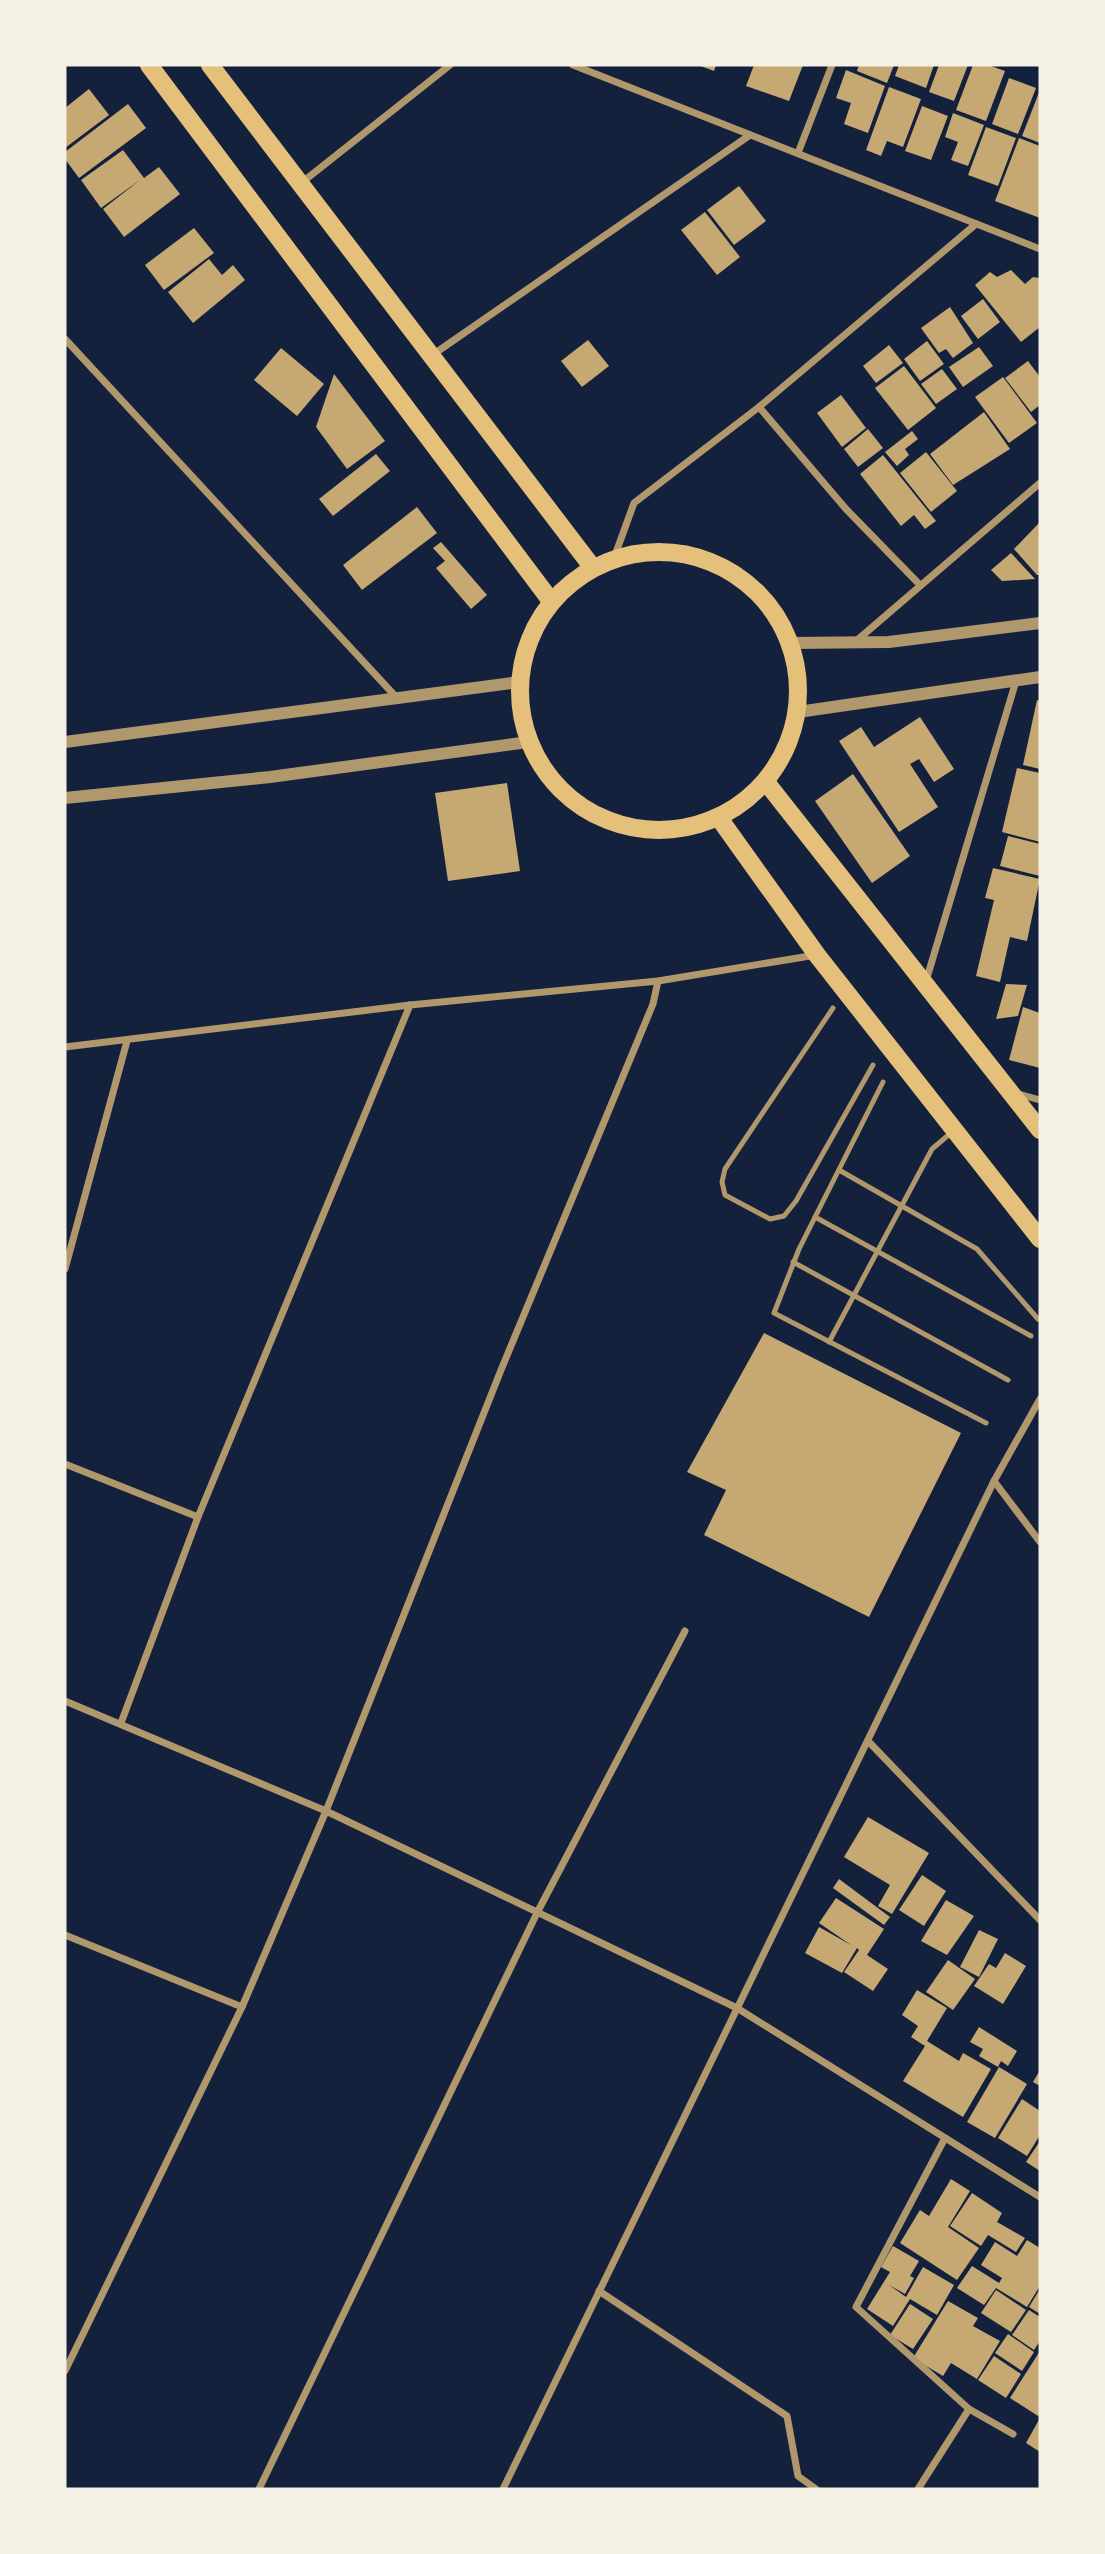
<svg xmlns="http://www.w3.org/2000/svg" width="1105" height="2554" font-family="Ubuntu,sans-serif">
  <style>
    .building { fill: #c6a872 }
    .lines { fill: none; stroke-linecap: round; stroke-linejoin: round }
    .service { stroke: #b1986c; stroke-width: 5 }
    .minor { stroke: #b1986c; stroke-width: 7 }
    .tertiary { stroke: #b1986c; stroke-width: 12 }
    .primary { stroke: #e5c07b; stroke-width: 18 }
  </style>
  <rect width="100%" height="100%" fill="#14213d"/>
  <!-- building -->
  <g class="building">
    <polygon points="698,65 716,65 714,71"/>
    <polygon points="754,65 803,65 789,101 746,86"/>
    <polygon points="859,65 894,65 887,83 857,71"/>
    <polygon points="899,65 934,65 926,88 895,76"/>
    <polygon points="939,65 968,65 954,101 929,92"/>
    <polygon points="973,65 988,65 1005,71 986,121 956,110"/>
    <polygon points="846,70 885,86 868,133 844,124 851,103 836,98"/>
    <polygon points="1009,78 1036,88 1018,134 992,124"/>
    <polygon points="889,87 921,99 903,147 887,141 881,156 866,150"/>
    <polygon points="89,89 109,115 65,148 65,108"/>
    <polygon points="1040,90 1040,143 1022,136"/>
    <polygon points="128,104 146,128 79,178 65,159 65,152"/>
    <polygon points="922,106 948,116 931,160 905,151"/>
    <polygon points="953,113 984,125 968,166 951,160 958,142 945,137"/>
    <polygon points="986,127 1016,138 998,186 968,175"/>
    <polygon points="1019,138 1040,146 1040,218 995,201"/>
    <polygon points="123,150 144,178 159,167 180,194 124,237 103,209 140,180 101,208 81,180"/>
    <polygon points="739,186 766,221 734,245 707,210"/>
    <polygon points="705,212 740,257 717,275 681,230"/>
    <polygon points="194,228 214,253 164,290 145,265"/>
    <polygon points="209,259 222,275 233,265 245,280 193,323 168,292"/>
    <polygon points="1011,270 1025,284 1033,277 1040,278 1040,327 1021,342 975,285 990,272 997,277"/>
    <polygon points="983,299 1000,322 978,339 961,316"/>
    <polygon points="950,307 973,343 953,358 946,349 939,353 921,328"/>
    <polygon points="588,340 609,366 582,387 561,361"/>
    <polygon points="927,341 944,364 920,381 904,359"/>
    <polygon points="889,345 903,363 876,383 863,366"/>
    <polygon points="979,347 993,366 963,387 949,367"/>
    <polygon points="281,348 324,384 297,416 254,380"/>
    <polygon points="1028,361 1040,377 1040,405 1031,412 1005,378"/>
    <polygon points="904,366 936,408 908,430 875,388"/>
    <polygon points="942,369 957,389 936,404 921,384"/>
    <polygon points="334,374 385,441 347,469 316,427"/>
    <polygon points="1003,377 1037,423 1009,443 975,397"/>
    <polygon points="841,395 866,428 842,447 817,413"/>
    <polygon points="984,412 1010,449 953,485 930,454"/>
    <polygon points="868,429 883,448 858,467 844,449"/>
    <polygon points="912,431 918,439 905,449 909,455 897,466 885,452"/>
    <polygon points="926,452 957,491 931,512 900,473"/>
    <polygon points="376,454 390,471 333,516 319,499"/>
    <polygon points="883,455 936,521 925,529 914,515 901,526 860,474"/>
    <polygon points="417,507 437,533 362,590 343,565"/>
    <polygon points="1040,522 1040,575 1037,575 1014,549"/>
    <polygon points="441,542 487,595 471,609 436,568 445,561 433,548"/>
    <polygon points="1011,553 1035,579 1002,581 991,570"/>
    <polygon points="1037,700 1040,701 1040,769 1023,765"/>
    <polygon points="920,717 954,769 934,782 919,759 910,764 938,807 899,832 839,741 861,727 874,747"/>
    <polygon points="1017,768 1040,773 1040,842 1002,832"/>
    <polygon points="853,774 910,856 872,883 815,801"/>
    <polygon points="507,783 520,871 448,881 435,793"/>
    <polygon points="1008,836 1040,844 1040,876 1000,866"/>
    <polygon points="993,868 1040,879 1027,941 1010,937 1000,982 976,976 994,900 985,898"/>
    <polygon points="1006,984 1027,985 1018,1016 996,1019"/>
    <polygon points="1023,1007 1040,1013 1040,1068 1009,1060"/>
    <polygon points="764,1333 961,1433 869,1617 704,1535 726,1490 687,1472"/>
    <polygon points="868,1817 929,1853 892,1914 878,1906 890,1885 844,1857"/>
    <polygon points="922,1875 946,1891 924,1926 899,1910"/>
    <polygon points="839,1879 890,1917 884,1925 833,1888"/>
    <polygon points="836,1898 884,1929 867,1955 888,1969 873,1991 844,1972 859,1950 857,1948 842,1973 805,1953 819,1927 851,1945 819,1923"/>
    <polygon points="946,1900 974,1916 947,1955 921,1941"/>
    <polygon points="979,1930 998,1939 979,1977 960,1967"/>
    <polygon points="1005,1953 1026,1966 1003,2004 974,1986 989,1964 996,1968"/>
    <polygon points="948,1960 975,1979 953,2010 926,1992"/>
    <polygon points="917,1990 947,2008 927,2041 959,2061 963,2053 991,2069 963,2117 903,2081 925,2046 911,2037 918,2026 902,2015"/>
    <polygon points="979,2027 1017,2051 1008,2066 1001,2061 998,2067 979,2056 983,2049 970,2042"/>
    <polygon points="999,2067 1027,2084 995,2138 967,2122"/>
    <polygon points="1040,2070 1040,2086 1033,2082"/>
    <polygon points="1022,2099 1040,2111 1040,2135 1027,2156 998,2138"/>
    <polygon points="1040,2141 1040,2171 1026,2162"/>
    <polygon points="951,2179 970,2191 948,2227 979,2248 957,2280 900,2243 920,2210 929,2216"/>
    <polygon points="972,2193 1002,2213 997,2222 1025,2238 1016,2252 988,2235 981,2246 950,2226"/>
    <polygon points="1027,2240 1040,2248 1040,2286 1027,2307 996,2288 984,2305 957,2288 972,2266 999,2283 1002,2278 981,2265 995,2242 1017,2256"/>
    <polygon points="893,2246 919,2261 910,2276 914,2278 905,2294 889,2285 906,2297 923,2267 954,2285 937,2315 910,2299 893,2326 867,2309 890,2272 881,2267"/>
    <polygon points="1040,2289 1040,2314 1029,2307"/>
    <polygon points="996,2290 1026,2310 1011,2332 981,2313"/>
    <polygon points="948,2301 978,2318 973,2326 1000,2341 977,2379 951,2363 943,2376 913,2358"/>
    <polygon points="910,2304 933,2319 913,2349 890,2335"/>
    <polygon points="1029,2310 1040,2317 1040,2341 1034,2350 1012,2335"/>
    <polygon points="1008,2334 1034,2352 1022,2371 995,2353"/>
    <polygon points="1040,2351 1040,2413 1038,2416 1010,2398"/>
    <polygon points="994,2356 1021,2374 1006,2398 978,2380"/>
    <polygon points="1040,2418 1040,2452 1026,2443"/>
  </g>
  <g class="lines">
    <!-- service -->
    <g class="service">
      <polyline points="833,1008 725,1169 722,1182 725,1195 770,1219 784,1216 796,1201 873,1065"/>
      <polyline points="883,1082 799,1249 774,1313 986,1423"/>
      <polyline points="839,1170 977,1249 1038,1319"/>
      <polyline points="815,1217 1031,1336"/>
      <polyline points="793,1262 1008,1380"/>
      <polyline points="829,1342 932,1149 952,1132"/>
    </g>
    <!-- minor -->
    <g class="minor">
      <polyline points="573,65 1040,249"/>
      <polyline points="798,153 832,65"/>
      <polyline points="300,184 450,65"/>
      <polyline points="65,339 397,698"/>
      <polyline points="431,356 750,135"/>
      <polyline points="759,407 846,509 920,585"/>
      <polyline points="614,558 634,503 759,407 976,224"/>
      <polyline points="855,642 1040,483"/>
      <polyline points="926,981 1016,681"/>
      <polyline points="65,1047 410,1005 658,981 816,955"/>
      <polyline points="1015,1093 1040,1100"/>
      <polyline points="65,1269 127,1041"/>
      <polyline points="65,1464 198,1517"/>
      <polyline points="994,1481 1040,1542"/>
      <polyline points="65,1701 326,1811 737,2008 1040,2197"/>
      <polyline points="121,1723 198,1517 410,1005"/>
      <polyline points="868,1741 1040,1920"/>
      <polyline points="65,1935 242,2007"/>
      <polyline points="945,2138 856,2307 969,2409 1013,2434"/>
      <polyline points="599,2291 787,2416 798,2476 816,2489"/>
      <polyline points="65,2371 242,2007 326,1811 501,1370 653,1004 658,981"/>
      <polyline points="259,2489 537,1913 685,1631"/>
      <polyline points="503,2489 994,1481 1040,1399"/>
      <polyline points="918,2489 969,2409"/>
    </g>
    <!-- tertiary -->
    <g class="tertiary">
      <polyline points="791,643 889,642 1040,623"/>
      <polyline points="798,712 1040,677"/>
      <polyline points="65,742 519,682"/>
      <polyline points="65,798 270,777 528,742"/>
    </g>
    <!-- primary -->
    <g class="primary">
      <polyline points="149,65 551,601"/>
      <polyline points="210,65 593,568"/>
      <circle cx="659" cy="691" r="139"/>
      <polyline points="766,782 1040,1130"/>
      <polyline points="719,818 817,955 1040,1239"/>
    </g>
  </g>
  <!-- border -->
  <rect width="1105" height="2554" fill="none" stroke="#f6f1e7" stroke-width="133"/>
</svg>
